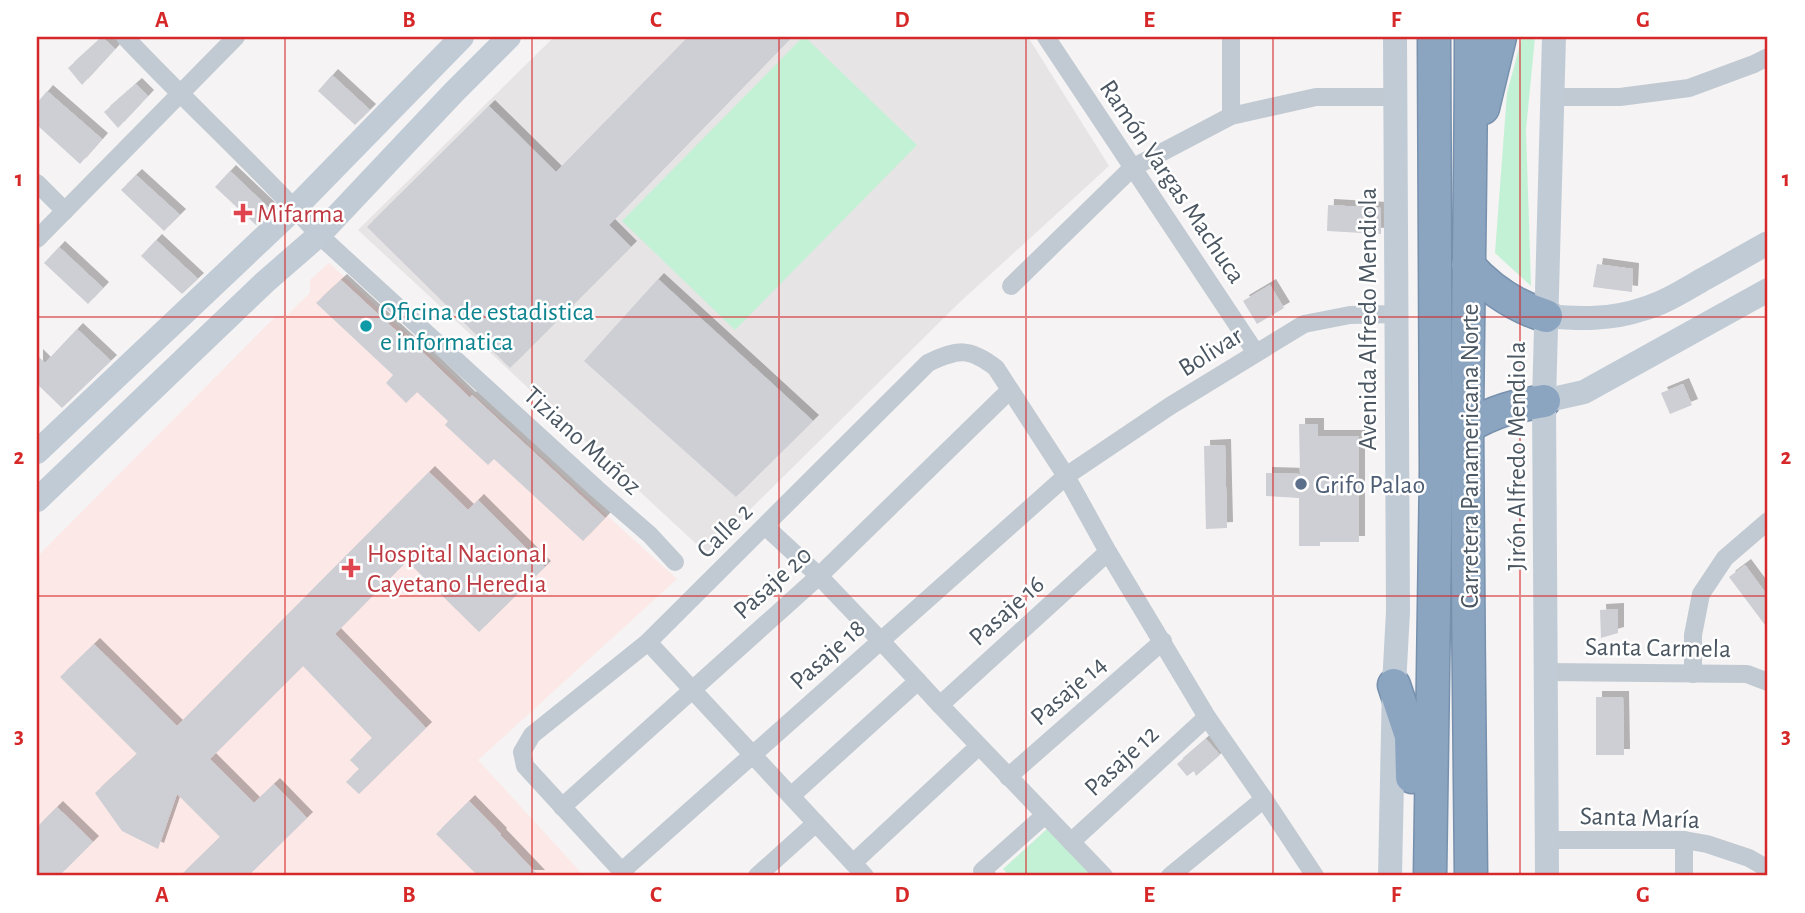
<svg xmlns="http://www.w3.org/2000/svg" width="1805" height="913" font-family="'Alegreya Sans',sans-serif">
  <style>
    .education { fill: #e6e4e5 }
    .medical { fill: #fce8e6 }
    .green { fill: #c3f1d5 }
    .building { fill: #cdcfd5; filter: url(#shadow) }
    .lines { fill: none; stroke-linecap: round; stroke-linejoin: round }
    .highway-casing { stroke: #7690ad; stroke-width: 35 }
    .street { stroke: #c1cad2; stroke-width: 18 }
    .secondary { stroke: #c1cbd6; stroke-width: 24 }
    .highway { stroke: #8ba5c1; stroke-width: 32 }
    .grid { fill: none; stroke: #d62828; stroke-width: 2; stroke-opacity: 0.55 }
    .health-dot { fill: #e0444e; stroke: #fff; stroke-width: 2.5 }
    .culture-dot { fill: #0f9aa8; stroke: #fff; stroke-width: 2.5 }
    .service-dot { fill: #5c6f8a; stroke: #fff; stroke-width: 2.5 }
    .labels { text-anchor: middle; stroke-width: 5; stroke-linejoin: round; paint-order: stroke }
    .street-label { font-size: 26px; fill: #4a5661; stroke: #fff }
    .health-label { font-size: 26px; fill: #be3a42; stroke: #fff; text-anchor: start }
    .culture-label { font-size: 26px; fill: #0d838f; stroke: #fff; text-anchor: start }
    .service-label { font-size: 26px; fill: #4e5e75; stroke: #fff; text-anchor: start }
    .neatline { fill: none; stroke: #d62828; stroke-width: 2.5 }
    .grid-label { font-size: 23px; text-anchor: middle; font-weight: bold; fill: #d62828 }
  </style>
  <defs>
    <filter id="shadow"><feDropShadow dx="6" dy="-6" stdDeviation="0" flood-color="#0004"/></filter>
  </defs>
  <rect width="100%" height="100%" fill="#f5f3f3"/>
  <!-- education -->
  <polygon class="education" points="554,37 1028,37 1109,166 960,302 706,553 358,230"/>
  <!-- medical -->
  <polygon class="medical" points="329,263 677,579 478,760 584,876 37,876 37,557 276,316 287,315 310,293 310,280"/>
  <!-- green -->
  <g class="green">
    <polygon points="803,37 805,37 917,145 735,330 622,221"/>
    <polygon points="1522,37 1535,37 1526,130 1531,286 1495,253 1507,93"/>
    <polygon points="1048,828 1092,876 1010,876 1003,869"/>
  </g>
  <!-- building -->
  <g class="building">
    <polygon points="102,37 115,49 82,85 68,68"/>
    <polygon points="688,37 792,37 609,225 631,247 510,368 367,227 489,106 556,172"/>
    <polygon points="332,75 370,110 355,125 318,91"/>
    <polygon points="136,84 148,96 118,128 104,112"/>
    <polygon points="47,91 102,139 80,164 37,125 37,103"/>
    <polygon points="230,171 271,210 256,225 215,187"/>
    <polygon points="136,175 180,215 164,231 121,190"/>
    <polygon points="1328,205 1381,208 1381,234 1327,231"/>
    <polygon points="156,240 198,279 182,294 141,256"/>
    <polygon points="59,247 103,288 88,304 44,263"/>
    <polygon points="1597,264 1633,269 1632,292 1593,287"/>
    <polygon points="658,279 813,421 736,497 584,361"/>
    <polygon points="341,280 417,350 419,349 470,398 472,395 605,518 583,541 494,459 488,465 445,425 448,421 417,392 406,403 386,383 393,375 316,303"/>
    <polygon points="1270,285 1284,308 1257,324 1243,301"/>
    <polygon points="77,329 111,361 62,408 37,384 37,355 45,363"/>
    <polygon points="1683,384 1692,405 1670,414 1661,393"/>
    <polygon points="1299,424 1318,424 1318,436 1359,436 1359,542 1320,542 1320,546 1299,546 1299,498 1266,496 1266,473 1300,474"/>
    <polygon points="1225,445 1227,528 1206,529 1204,446"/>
    <polygon points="429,472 468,510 478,500 545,567 479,632 407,561 335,634 426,728 359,794 346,782 359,769 350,760 372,738 303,666 210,759 254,803 274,784 307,818 248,876 180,876 220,837 177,794 158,849 122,831 95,793 137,754 60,677 94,644 177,726"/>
    <polygon points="1745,565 1768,596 1768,629 1729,577"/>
    <polygon points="1618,609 1618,633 1601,638 1600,610"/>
    <polygon points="1596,697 1623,697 1624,755 1596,755"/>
    <polygon points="1206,739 1220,755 1196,776 1194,771 1187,776 1177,764"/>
    <polygon points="469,801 501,834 500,835 539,876 478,876 436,834"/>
    <polygon points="57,807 93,842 59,876 37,876 37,827"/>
  </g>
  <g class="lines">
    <!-- highway casing -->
    <g class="highway-casing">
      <g id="highway">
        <polyline points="1483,108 1500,37"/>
        <path d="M1468 265C1490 290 1514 306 1546 316"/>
        <path d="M1467 427C1494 411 1514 406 1544 401"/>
        <polyline points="1394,685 1411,736 1412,777"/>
        <polyline points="1430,876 1436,471 1434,37"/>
        <path d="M1471 876C1470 726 1467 575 1467 425 1468 295 1471 166 1471 37"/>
      </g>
    </g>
    <!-- street -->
    <g class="street">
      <path d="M125 37C188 104 257 166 319 235L597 489 650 535 675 562"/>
      <polyline points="1046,37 1256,353"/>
      <polyline points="1231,37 1231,116"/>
      <polyline points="1553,97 1620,97 1689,88 1754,64 1768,57"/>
      <polyline points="37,183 65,211"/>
      <polyline points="37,239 236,37"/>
      <polyline points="1011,286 1132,168 1231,116 1316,97 1395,97"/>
      <polyline points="765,526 819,576 881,641 940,705 1104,876"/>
      <polyline points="648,642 865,876"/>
      <polyline points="1547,672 1747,674 1768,682"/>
      <polyline points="1693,674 1693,635 1701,594 1725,558 1768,521"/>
      <polyline points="940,705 1108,552"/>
      <polyline points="1008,777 1163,641"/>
      <polyline points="791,796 918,681"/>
      <polyline points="562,807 819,576 1010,390"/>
      <polyline points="1547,840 1684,840 1707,844 1749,858 1768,869"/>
      <polyline points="1684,840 1684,876"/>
      <polyline points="1071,842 1207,717"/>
      <polyline points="853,863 979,746"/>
      <polyline points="622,871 1066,476 1170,406 1304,324 1350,315 1396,314"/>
      <path d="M626 876 525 766 522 752 532 735 648 642 928 363C958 349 969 347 996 368L1066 476 1108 552 1207 717 1264 799 1315 876"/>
      <polyline points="757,876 816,823"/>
      <polyline points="987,876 982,871 1045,815"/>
      <polyline points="1170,876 1264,799"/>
    </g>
    <!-- secondary -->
    <g class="secondary">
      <path d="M1546 316C1579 319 1611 320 1643 309 1664 303 1683 291 1702 280 1724 268 1746 255 1768 243"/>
      <polyline points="1544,401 1584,392 1768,290"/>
      <polyline points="37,452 295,208 462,37"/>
      <polyline points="37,500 265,282 319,235 454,92 509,37"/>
      <polyline points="1390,876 1394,685 1398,612 1395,37"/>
      <polyline points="1547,876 1544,401 1554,37"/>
    </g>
    <!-- highway -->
    <use href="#highway" class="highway"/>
  </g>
  <!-- grid -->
  <path class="grid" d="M285 37V876M532 37V876M779 37V876M1026 37V876M1273 37V876M1520 37V876M37 317H1768M37 596H1768"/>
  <!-- markers -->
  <g class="health-dot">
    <path d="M239.5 202.5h7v7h7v7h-7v7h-7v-7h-7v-7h7z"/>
    <path d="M347.5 557.5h7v7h7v7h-7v7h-7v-7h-7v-7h7z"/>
  </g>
  <circle class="culture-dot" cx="366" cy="326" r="7"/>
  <circle class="service-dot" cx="1301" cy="484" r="7"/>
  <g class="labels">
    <!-- street labels -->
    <g class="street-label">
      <text transform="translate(1173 181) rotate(56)" y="9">Ramón Vargas Machuca</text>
      <text transform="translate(1367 319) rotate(-90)" y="9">Avenida Alfredo Mendiola</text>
      <text transform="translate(1210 351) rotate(-32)" y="9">Bolivar</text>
      <text transform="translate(583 440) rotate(42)" y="9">Tiziano Muñoz</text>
      <text transform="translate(1469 456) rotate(-90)" y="9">Carretera Panamericana Norte</text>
      <text transform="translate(1516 456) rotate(-90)" y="9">Jirón Alfredo Mendiola</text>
      <text transform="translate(724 530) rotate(-45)" y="9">Calle 2</text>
      <text transform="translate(772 582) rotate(-42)" y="9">Pasaje 20</text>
      <text transform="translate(1006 610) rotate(-42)" y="9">Pasaje 16</text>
      <text transform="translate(1658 647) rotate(1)" y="9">Santa Carmela</text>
      <text transform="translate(827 654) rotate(-42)" y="9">Pasaje 18</text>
      <text transform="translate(1068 690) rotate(-41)" y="9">Pasaje 14</text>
      <text transform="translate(1121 760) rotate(-43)" y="9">Pasaje 12</text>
      <text transform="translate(1640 817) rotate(2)" y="9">Santa María</text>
    </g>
    <!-- health labels -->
    <g class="health-label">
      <text x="257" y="222">Mifarma</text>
      <text x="367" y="562">Hospital Nacional<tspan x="367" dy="30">Cayetano Heredia</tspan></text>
    </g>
    <!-- culture labels -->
    <g class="culture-label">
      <text x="380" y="320">Oficina de estadistica<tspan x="380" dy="30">e informatica</tspan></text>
    </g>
    <!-- service labels -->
    <g class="service-label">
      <text x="1315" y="493">Grifo Palao</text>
    </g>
  </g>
  <!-- border -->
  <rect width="1805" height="913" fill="none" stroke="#ffffff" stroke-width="77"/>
  <rect x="38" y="38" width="1728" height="836" class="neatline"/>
  <g class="grid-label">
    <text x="162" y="27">A</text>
    <text x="409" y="27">B</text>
    <text x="656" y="27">C</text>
    <text x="902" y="27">D</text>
    <text x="1149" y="27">E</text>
    <text x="1396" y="27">F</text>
    <text x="1643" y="27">G</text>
    <text x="19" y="186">1</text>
    <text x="1786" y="186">1</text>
    <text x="19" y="464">2</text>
    <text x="1786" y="464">2</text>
    <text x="19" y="743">3</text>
    <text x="1786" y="743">3</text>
    <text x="162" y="902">A</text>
    <text x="409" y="902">B</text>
    <text x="656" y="902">C</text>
    <text x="902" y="902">D</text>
    <text x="1149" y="902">E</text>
    <text x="1396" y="902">F</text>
    <text x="1643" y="902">G</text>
  </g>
</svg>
